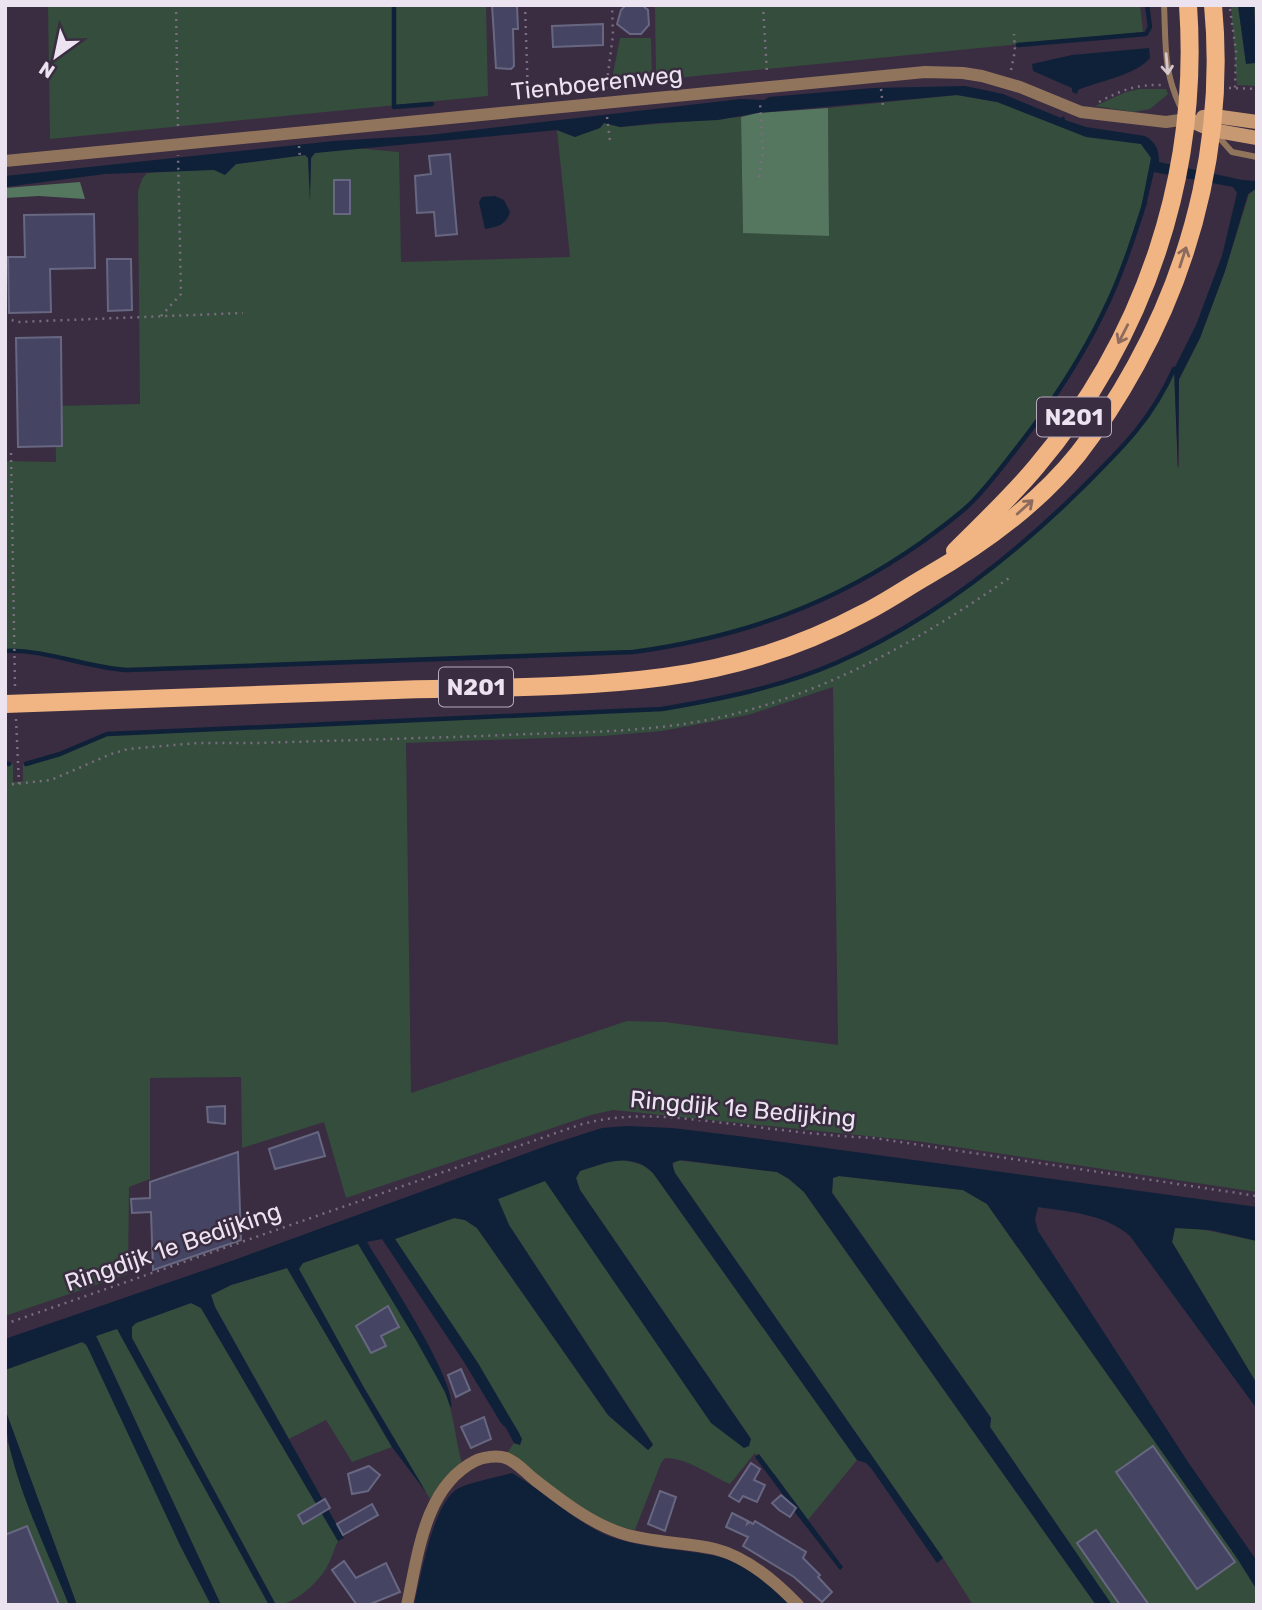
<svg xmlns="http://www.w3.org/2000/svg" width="1262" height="1610" font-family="Rubik,sans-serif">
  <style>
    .green { fill: #354d3c; fill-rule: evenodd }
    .forest { fill: #55765f }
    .water { fill: #0e2139 }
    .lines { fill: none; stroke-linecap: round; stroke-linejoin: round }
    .stream { stroke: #0e2139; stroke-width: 4.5 }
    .building { fill: #454463; stroke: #676781; stroke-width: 2 }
    .path { stroke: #796d7f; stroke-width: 2.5; stroke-dasharray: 2 5; stroke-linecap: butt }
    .lane { stroke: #91745c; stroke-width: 6 }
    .street { stroke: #91745c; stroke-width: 12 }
    .secondary { stroke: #c79972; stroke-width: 14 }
    .primary { stroke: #f0b582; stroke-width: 18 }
    .oneway { stroke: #d5c7cb }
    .oneway2 { stroke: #8c6a5e }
    .labels { text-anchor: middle; stroke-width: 5; stroke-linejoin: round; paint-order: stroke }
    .shield { fill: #3a2c41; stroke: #b7acbc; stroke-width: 2 }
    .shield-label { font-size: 23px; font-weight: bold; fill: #ece3f0 }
    .street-label { font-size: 24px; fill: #ece3f0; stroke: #3a2c41 }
  </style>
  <rect width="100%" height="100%" fill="#3a2c41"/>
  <!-- green -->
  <g class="green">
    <polygon points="48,5 486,5 488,96 50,139"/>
    <polygon points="655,5 1140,5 1143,32 656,80"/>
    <polygon points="1231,5 1238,5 1246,63 1256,49 1254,5 1257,5 1257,86 1237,85"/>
    <polygon points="620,38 651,38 652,78 611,84"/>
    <polygon points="1140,89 1166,89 1168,94 1150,109 1133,112 1095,106 1126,92"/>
    <path d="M957 95 997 102 1141 144 1151 157C1149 173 1148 190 1144 205 1130 254 1109 302 1085 347 1055 402 1016 456 973 501 957 518 937 531 918 544 833 605 737 638 633 652L127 670C86 668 47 649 5 651V461L56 462 55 406 140 404 138 191 142 179 147 173 231 168 236 164 305 155 308 158 310 187 311 158 314 153 356 148 399 152 401 262 570 257 557 130 575 137 604 123 621 127 741 117 743 232 829 236 828 108Z"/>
    <path d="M1257 188V1192L916 1141 613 1110 591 1115 346 1198 324 1122 242 1148 241 1077 150 1078V1179L129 1187 128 1274 5 1316V763L13 764V782L23 781V764L60 754 107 734 662 709C721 699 781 687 836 663 927 623 1007 562 1077 493 1118 452 1151 422 1174 369L1178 467 1179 466V380L1200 338 1225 271 1249 194ZM833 687 838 1045 665 1022 627 1021 411 1093 406 743 603 736 662 731 748 715Z"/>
    <path d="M624 1160 643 1165 653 1173 857 1460 808 1520 776 1476 755 1453 730 1484C709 1475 688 1458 665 1458L661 1463 635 1530C589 1523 544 1481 507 1453L514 1443 520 1445 519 1433 395 1239 454 1218 465 1220 477 1228 608 1415 648 1450 653 1444 509 1225 497 1199 545 1180 617 1285 751 1439 580 1190 576 1178 580 1171 612 1161Z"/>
    <polygon points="675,1160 777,1172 789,1179 804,1192 1096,1605 973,1605 943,1558 675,1173 672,1168"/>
    <polygon points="839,1176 963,1190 987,1204 1237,1558 1257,1590 1257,1605 1112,1605 990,1427 991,1418 832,1192 833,1178"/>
    <polygon points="1191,1227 1257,1241 1257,1384 1172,1242 1175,1228"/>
    <path d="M358 1243C387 1291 420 1339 444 1390 454 1412 455 1439 462 1463L442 1482 430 1499 363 1386 298 1269 303 1263Z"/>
    <polygon points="287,1268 392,1447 352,1462 326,1420 289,1439 215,1307 211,1295 231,1285"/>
    <path d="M191 1303 201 1308 338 1541C333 1551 330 1565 323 1573 313 1587 292 1605 276 1605L132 1338V1327L135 1323Z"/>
    <polygon points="117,1328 269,1605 221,1605 96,1336"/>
    <polygon points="82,1342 91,1350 180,1545 211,1605 77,1605 5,1409 5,1370"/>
    <polygon points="5,1434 26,1500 69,1605 59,1605 27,1526 5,1535"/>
  </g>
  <!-- forest -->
  <g class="forest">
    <polygon points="828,108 829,236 743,233 741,117 757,113"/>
    <polygon points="80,182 85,199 39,196 5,198 5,188"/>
  </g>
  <!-- water -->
  <g class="water">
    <polygon points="1238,5 1254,5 1256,63 1246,64"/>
    <path d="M1149 48 1150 58C1136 75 1099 81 1078 90L1077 94 1072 92V88L1033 71 1032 64 1072 55Z"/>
    <path d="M965 86 1003 94 1061 118 1064 116 1065 120 1086 127 1145 136C1156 142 1159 150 1159 162L1242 180 1257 181V188L1248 194 1225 271 1200 338 1179 379 1178 470 1174 369 1196 325 1222 256 1237 193 1233 187 1154 172 1147 201 1140 213 1151 158 1141 144 1086 137 997 102 957 95 757 113 718 120 657 123 620 127 604 123 600 128 575 137 557 130 315 153 311 158 310 201 308 158 305 155 236 164 225 175 214 170 105 174 5 187V176L334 141 429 135 741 99 764 100 769 97 873 88Z"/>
    <path d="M495 196 504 200 510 212C506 225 497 227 485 229L479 202 482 197Z"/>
    <path d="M627 1126 672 1128 738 1136 1257 1207V1241L1210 1230 1175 1228 1172 1242 1257 1384V1409L1130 1236C1105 1214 1071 1212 1038 1207L1035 1219 1038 1231 1188 1462 1257 1561V1590L1237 1558 987 1204 963 1190 839 1176 833 1178 832 1193 991 1418 990 1427 1112 1605H1096L804 1192 789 1179 777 1172 681 1160 672 1163 675 1173 943 1558 937 1563 871 1468 866 1463 857 1460 653 1173C632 1151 604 1163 580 1171L576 1178 580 1190 751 1439 749 1446 744 1448 711 1423 545 1181 498 1199 509 1225 653 1445 648 1450 608 1415 477 1228 465 1220 454 1218 395 1239 478 1363 519 1433 522 1439 520 1445 514 1443 506 1428 501 1423 464 1362 382 1239 367 1242C384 1271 457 1380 451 1408L445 1392 416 1340 358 1244 303 1263 299 1269 363 1386 426 1492 392 1447 287 1268 231 1285 211 1295 215 1307 344 1538 338 1541 201 1308 191 1303 136 1323 132 1327V1338L276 1605H269L117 1329 96 1336 221 1605H211L180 1545 86 1344 82 1342 5 1370V1339L237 1259 549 1145 602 1128Z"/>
    <path d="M5 1409 77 1605H69C47 1549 5 1467 5 1409Z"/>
    <polygon points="759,1454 843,1567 840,1570 794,1511 796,1508 792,1507 755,1457"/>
    <path d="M512 1473C546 1492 580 1528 617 1539 651 1550 689 1549 724 1558 748 1565 773 1587 789 1605H414C421 1577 433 1501 459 1488 475 1481 495 1478 512 1473Z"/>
  </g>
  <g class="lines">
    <!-- stream -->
    <g class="stream">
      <polyline points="394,5 394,107 432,104"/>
      <polyline points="1018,45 1146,34 1150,27 1147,5"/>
      <path d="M5 651C47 649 86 668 127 670L633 652C741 637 833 605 922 542 939 529 957 517 972 502 988 486 1002 467 1016 449 1050 406 1080 361 1104 311 1121 277 1133 239 1145 202"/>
      <polyline points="5,763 9,764"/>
      <path d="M26 764 60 754 107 734 662 709C721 699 781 687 836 663 929 622 1009 560 1081 489 1120 450 1151 421 1174 369"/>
    </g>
  </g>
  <!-- building -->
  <g class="building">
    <polygon points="492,5 517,5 518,29 513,29 514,66 511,69 496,68"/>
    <polygon points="626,5 642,5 648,10 649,25 641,34 630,34 617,24 621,10"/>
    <polygon points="603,24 603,45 553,47 552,26"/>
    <polygon points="450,154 457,234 436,236 434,212 417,213 415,176 431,174 429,156"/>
    <rect x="334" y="180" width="16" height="34"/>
    <polygon points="94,214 95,268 50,269 51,312 9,313 8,257 25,257 24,215"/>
    <polygon points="107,259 131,259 132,310 108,311"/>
    <polygon points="61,337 62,446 18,447 16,338"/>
    <polygon points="225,1106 225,1124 208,1122 207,1107"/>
    <polygon points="318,1132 325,1156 275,1169 269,1149"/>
    <polygon points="238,1152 241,1240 153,1270 151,1212 132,1213 131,1199 150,1198 150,1182"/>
    <polygon points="388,1306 399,1327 381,1336 386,1346 371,1353 356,1326"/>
    <polygon points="461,1369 470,1390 456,1397 448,1375"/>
    <polygon points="484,1417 491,1439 471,1448 461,1427"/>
    <polygon points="1153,1446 1235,1562 1197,1589 1116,1472"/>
    <polygon points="751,1463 760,1469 754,1480 765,1485 757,1502 743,1496 739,1502 729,1496"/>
    <polygon points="369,1466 380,1475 368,1491 352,1494 348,1474"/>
    <polygon points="660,1491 676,1497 665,1531 648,1524"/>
    <polygon points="781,1495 796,1508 790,1517 779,1510 772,1503"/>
    <polygon points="325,1499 330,1508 303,1524 298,1515"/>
    <polygon points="372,1504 378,1515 343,1535 337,1524"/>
    <polygon points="732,1513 748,1521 747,1524 750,1522 753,1524 755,1521 806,1552 803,1558 820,1575 818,1577 832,1592 822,1602 794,1577 743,1546 748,1537 726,1527"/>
    <polygon points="27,1526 59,1605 5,1605 5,1535"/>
    <polygon points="1096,1530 1110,1550 1149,1605 1120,1605 1077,1543"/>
    <polygon points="344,1561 356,1578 386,1563 400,1592 368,1605 357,1605 332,1570"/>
  </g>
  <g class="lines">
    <!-- path -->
    <g class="path">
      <polyline points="176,5 178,131"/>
      <polyline points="525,5 528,97"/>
      <polyline points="763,5 767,73"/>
      <polyline points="1230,9 1236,51 1235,88"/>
      <polyline points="1011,70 1015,51 1014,34"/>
      <polyline points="1229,88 1257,89"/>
      <polyline points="606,89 613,35 612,5"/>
      <polyline points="881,89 883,107"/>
      <path d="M1099 102C1121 90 1138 84 1163 85"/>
      <polyline points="607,117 610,141"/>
      <polyline points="299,146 300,158"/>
      <polyline points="759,177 763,152 760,102"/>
      <polyline points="161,316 181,294 178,155"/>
      <polyline points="5,318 18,322 243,313"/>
      <polyline points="5,452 11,452 15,688"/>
      <polyline points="16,719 19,785"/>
      <path d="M5 785 51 780 111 754 128 749 198 743H259C349 740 439 738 529 734 597 732 667 731 734 714 837 688 926 636 1012 576"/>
      <path d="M5 1324 579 1125C628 1111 674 1117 724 1123 774 1129 824 1136 874 1138L1257 1196"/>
    </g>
    <!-- lane -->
    <g class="lane">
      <path d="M1164 5C1166 43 1163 70 1180 106"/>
      <polyline points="1215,133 1232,152 1257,157"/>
    </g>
    <!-- street -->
    <g class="street">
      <polyline points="5,161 925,72 963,73 982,76 1020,87 1081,112 1166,122 1187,119"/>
      <path d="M407 1605C418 1556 424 1487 475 1461 483 1457 497 1455 506 1458 517 1462 526 1473 535 1480 561 1500 590 1523 621 1533 651 1543 684 1542 715 1549 747 1557 775 1581 798 1605"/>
    </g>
    <!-- secondary -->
    <g class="secondary">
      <polyline points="1203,117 1214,116 1257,122"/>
      <polyline points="1187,119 1212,130 1257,138"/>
    </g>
    <!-- primary -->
    <g class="primary">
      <path d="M955 551C982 524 1011 497 1036 467 1145 338 1200 174 1188 5"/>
      <path d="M5 704C135 700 265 695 395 690 484 687 575 689 664 677 733 668 802 646 864 613 886 602 906 588 927 576 983 544 1037 505 1078 454 1100 426 1119 396 1136 365 1196 256 1225 130 1213 5"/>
    </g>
  </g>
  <!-- one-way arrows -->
  <defs><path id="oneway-shaft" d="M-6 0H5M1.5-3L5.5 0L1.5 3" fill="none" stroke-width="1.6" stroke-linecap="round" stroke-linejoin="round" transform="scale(1.75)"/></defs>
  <use class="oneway" href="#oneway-shaft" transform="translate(1167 64) rotate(85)"/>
  <g class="oneway2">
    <use href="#oneway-shaft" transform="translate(1183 257) rotate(-72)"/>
    <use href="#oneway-shaft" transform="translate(1123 334) rotate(117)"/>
    <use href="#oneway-shaft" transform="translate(1025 507) rotate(-42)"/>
  </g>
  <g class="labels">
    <!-- shield labels -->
    <g class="shield">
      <rect x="1037" y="397.5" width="74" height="39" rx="5"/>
      <rect x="439" y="667.5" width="74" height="39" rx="5"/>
    </g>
    <g class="shield-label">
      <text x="1074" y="425">N201</text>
      <text x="476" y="695">N201</text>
    </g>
    <!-- street labels -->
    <g class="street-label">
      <text transform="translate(597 83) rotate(-6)" y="8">Tienboerenweg</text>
      <text transform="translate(743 1109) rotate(5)" y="8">Ringdijk 1e Bedijking</text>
      <text transform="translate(173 1247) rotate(-19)" y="8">Ringdijk 1e Bedijking</text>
    </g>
  </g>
  <!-- border -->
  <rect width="1262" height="1610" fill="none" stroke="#ece3f0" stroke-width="14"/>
  <!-- north arrow -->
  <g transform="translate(56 56) rotate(213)" stroke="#3a2c41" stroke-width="5" paint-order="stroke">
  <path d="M0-5L12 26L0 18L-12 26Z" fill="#ece3f0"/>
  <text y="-10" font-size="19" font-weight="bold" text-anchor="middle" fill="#ece3f0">N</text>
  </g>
</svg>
